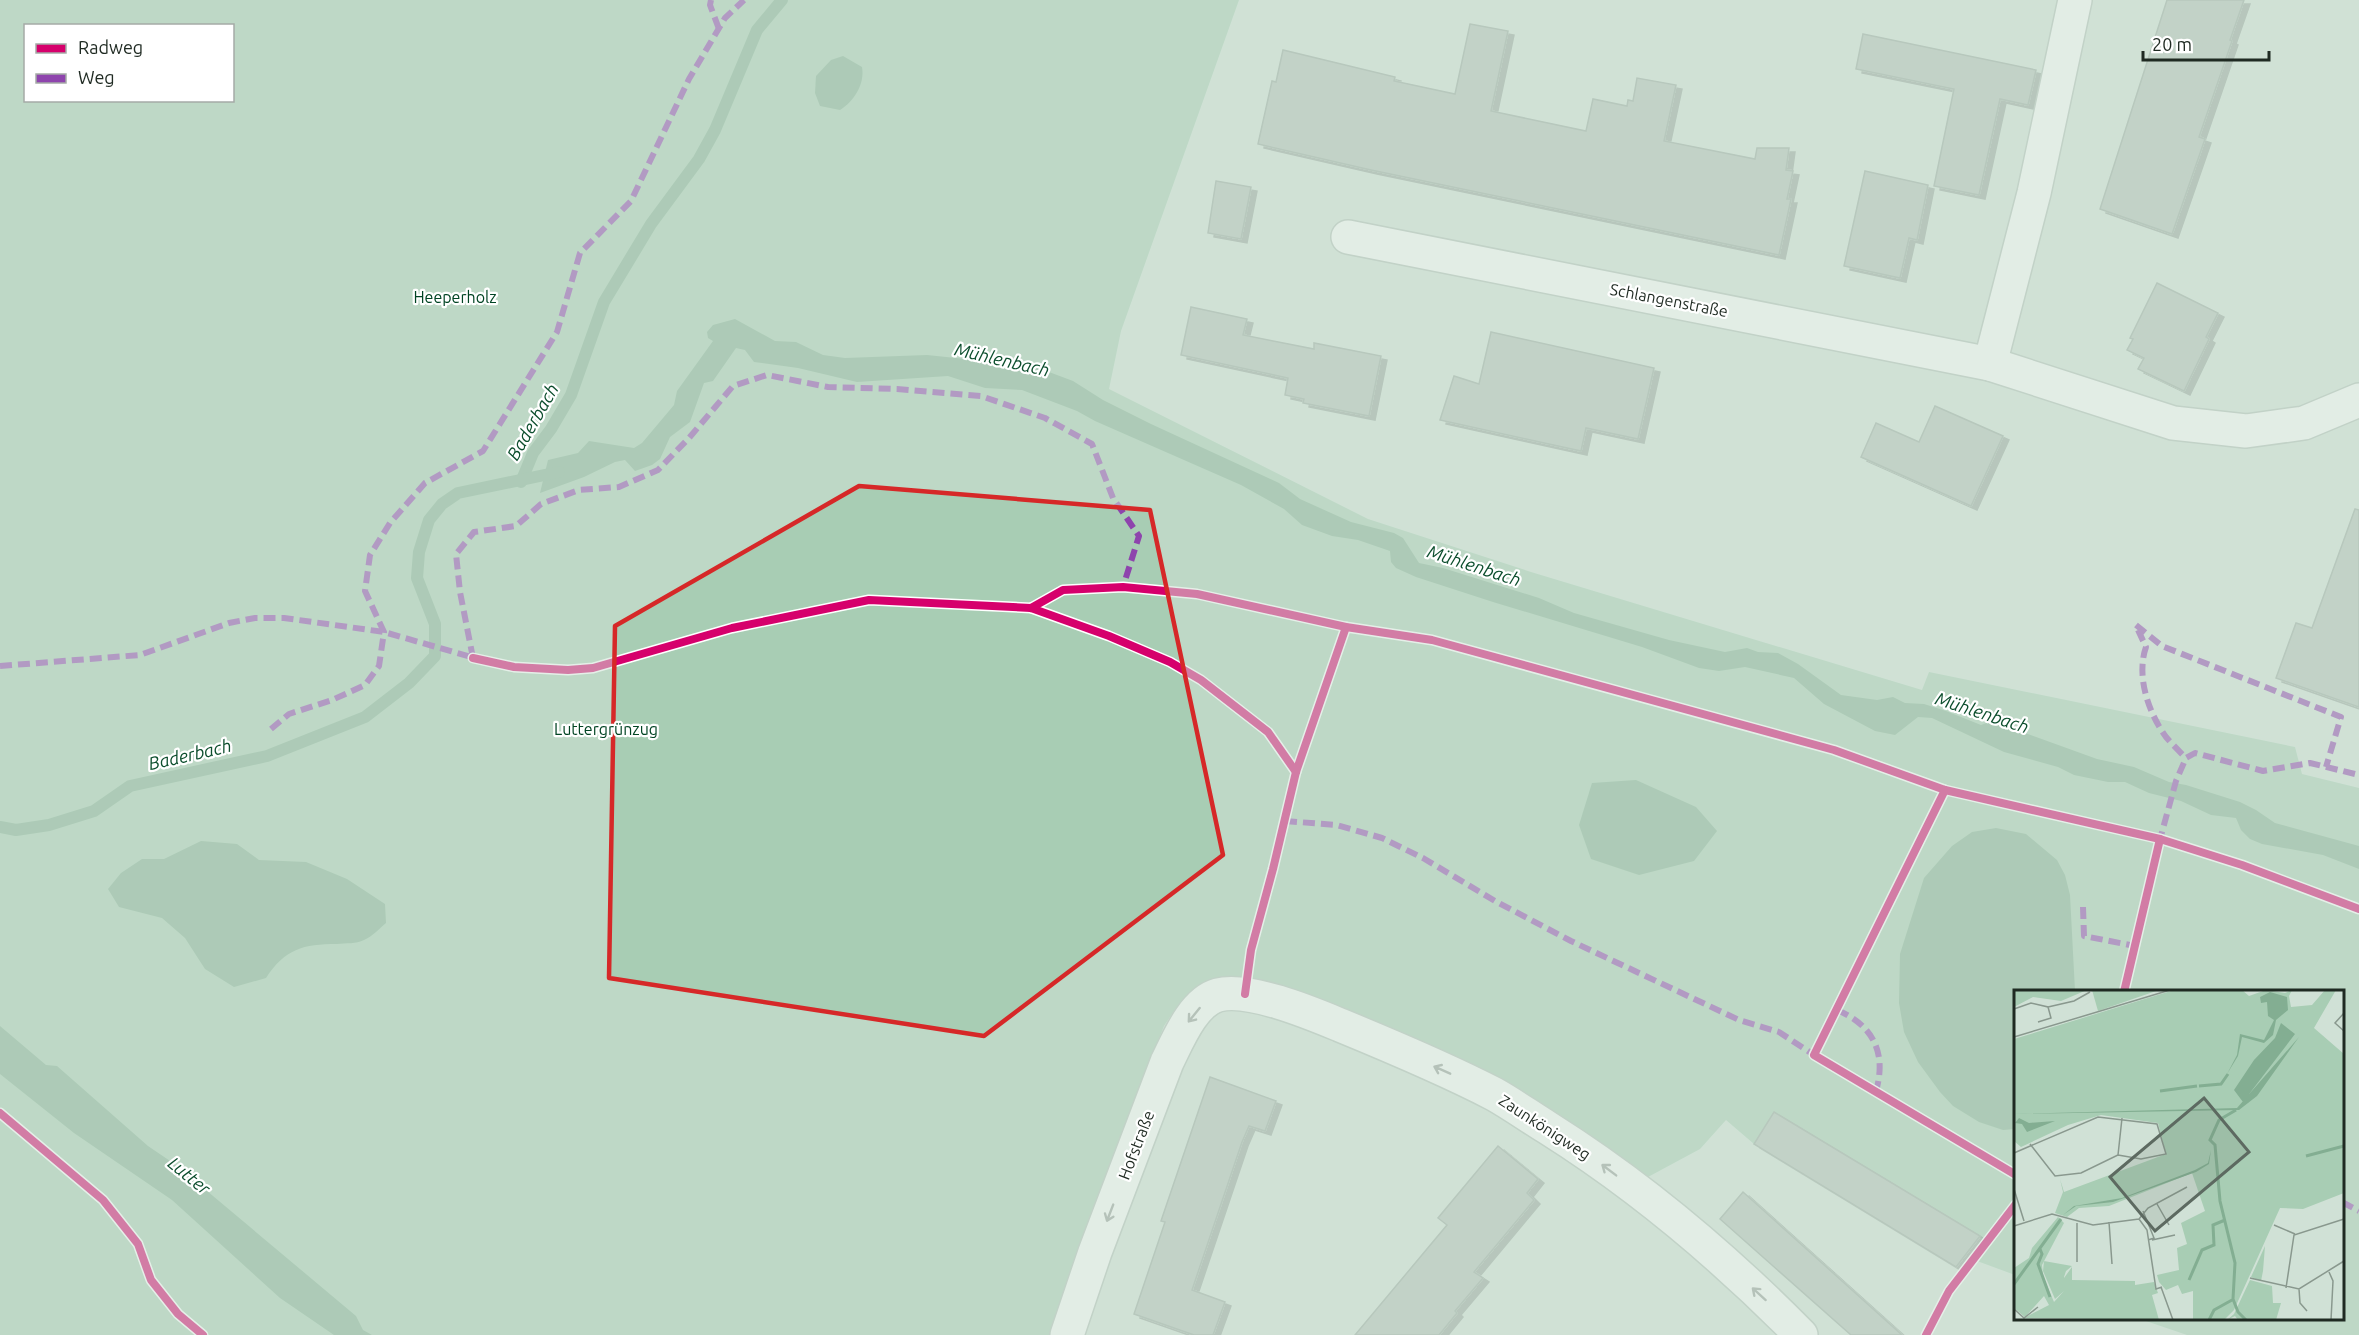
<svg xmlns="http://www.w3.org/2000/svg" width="2359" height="1335" font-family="Ubuntu,sans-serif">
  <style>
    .green { fill: #a8cdb4; fill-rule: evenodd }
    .water { fill: #83ae92 }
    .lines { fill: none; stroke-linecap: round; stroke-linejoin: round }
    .stream { stroke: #83ae92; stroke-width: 12 }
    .building { fill: #b2bfb7; stroke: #9aa89f; stroke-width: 1.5; filter: url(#shadow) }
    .minor-casing { stroke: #b1beb6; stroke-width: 36 }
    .minor { stroke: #f8faf9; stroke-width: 33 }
    .quiet { stroke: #8e44ad; stroke-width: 6; stroke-dasharray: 12 6; stroke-linecap: butt }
    .cycleway-casing { stroke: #fff; stroke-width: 11 }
    .cycleway { stroke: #d6006c; stroke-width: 8 }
    .oneway { stroke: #969c98 }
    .marked { fill: none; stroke: #d62828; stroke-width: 4.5; stroke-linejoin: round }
    .labels { text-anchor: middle; stroke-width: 4.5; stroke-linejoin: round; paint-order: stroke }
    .park-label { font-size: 16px; fill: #004423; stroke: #fff }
    .street-label { font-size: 16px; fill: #1f2a22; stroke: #fff }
    .water-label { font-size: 18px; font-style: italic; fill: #0c4e2d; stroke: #fff }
    .inset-river { fill: none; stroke: #83ae92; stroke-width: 3 }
    .inset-road { fill: none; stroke: #89988e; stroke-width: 1.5 }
    .view { fill: #5d6a61; fill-opacity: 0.15; stroke: #5d6a61; stroke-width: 3 }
    .inset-edge { fill: none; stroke: #1f2a22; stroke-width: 3 }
  </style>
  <defs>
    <filter id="shadow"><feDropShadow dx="6" dy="4" stdDeviation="0" flood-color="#0004"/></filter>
  </defs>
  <rect width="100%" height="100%" fill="#d0e1d6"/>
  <!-- green -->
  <path class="green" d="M0 0H1239L1121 331 1109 389 1368 519 1531 572 1922 690 1929 672 2295 747 2302 774 2359 788V1335H2187L2140 1319 2342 1318V992H2016L2015 1275 1969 1258 1982 1238 1774 1113 1754 1144 1726 1120 1700 1149 1648 1177 1548 1114 1461 1065 1191 994 1176 1008 1164 1026 1092 1210 1050 1335H0ZM26 26H232V100H26Z"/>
  <!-- water -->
  <g class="water">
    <path d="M843 56 862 67C865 84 854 101 840 110L820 106 815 93 816 76 831 60Z"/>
    <polygon points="735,319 775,341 796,342 823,355 845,358 927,355 1033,366 1073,381 1103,400 1151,424 1279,483 1300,499 1351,522 1394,533 1403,538 1419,563 1443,568 1539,598 1574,613 1669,640 1725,652 1747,648 1758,652 1778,653 1798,664 1841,695 1877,700 1893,697 1905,703 1924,704 1946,711 1981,725 1992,721 2097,759 2134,767 2169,782 2186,785 2240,802 2256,810 2275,823 2359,846 2359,869 2323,855 2262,844 2250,839 2241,830 2236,818 2211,815 2181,801 2149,793 2125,782 2108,782 2074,775 2058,767 2004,752 1932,718 1918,717 1895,735 1875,731 1824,704 1794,678 1745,667 1719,671 1699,668 1642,647 1493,602 1416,577 1396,568 1391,562 1390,551 1358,540 1332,536 1302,525 1284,509 1241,485 1095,421 1077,411 1022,390 985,388 948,376 857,382 798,368 754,362 745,350 736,348 713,381 704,383 690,422 670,437 660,459 652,465 635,471 625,460 615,462 584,477 540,493 548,460 578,453 589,441 634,448 642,443 674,405 677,391 713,341 708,338 707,332 713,325"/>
    <polygon points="1636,780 1696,807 1717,831 1694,861 1639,875 1591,859 1579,825 1592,783"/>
    <polygon points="1996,828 2026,834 2057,860 2065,875 2070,895 2075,991 2016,992 2015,1129 2003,1130 1979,1122 1953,1106 1940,1092 1918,1062 1904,1032 1899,1003 1900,954 1924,878 1952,846 1972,832"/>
    <path d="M201 841 237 844 259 860 306 862 347 879 385 904 386 923C380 928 372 937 364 940 356 944 346 943 337 944 303 944 285 949 266 978L234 987 205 969 185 938 162 918 119 907 108 889 121 873 142 859H164Z"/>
    <polygon points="0,1026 46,1065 57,1066 148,1146 176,1165 356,1316 363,1330 372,1335 334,1335 280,1298 172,1200 74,1133 0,1074"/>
  </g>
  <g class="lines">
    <!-- stream -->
    <g class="stream">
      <polyline points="521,482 533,453 551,429 571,395 604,302 651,224 699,159 715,130 757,30 782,0"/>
      <polyline points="0,827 16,830 49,825 94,811 130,786 267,756 365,717 409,683 435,656 435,624 417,578 419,552 429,520 442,504 458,493 559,472"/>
    </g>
  </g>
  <!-- building -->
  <g class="building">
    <polygon points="2167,0 2244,0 2230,40 2232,41 2199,137 2205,139 2172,234 2100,209"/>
    <polygon points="1470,24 1508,31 1491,111 1586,131 1593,99 1627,106 1628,100 1633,101 1637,78 1676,85 1664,141 1755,159 1757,148 1789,148 1786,170 1793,171 1787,199 1791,199 1779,255 1371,170 1258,144 1272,81 1276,82 1283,50 1395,77 1394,81 1455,94"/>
    <polygon points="1863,34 2036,70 2028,105 2000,99 1979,195 1934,186 1954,89 1856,69"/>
    <polygon points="1865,171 1928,185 1917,240 1909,238 1900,278 1844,266"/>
    <polygon points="1216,181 1251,187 1241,239 1208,233"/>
    <polygon points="2157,283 2218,313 2206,337 2209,339 2184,391 2138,369 2144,358 2127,350 2133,339 2130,338"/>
    <polygon points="1191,307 1247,319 1243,335 1314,349 1314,343 1381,356 1369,416 1303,403 1304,399 1285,395 1288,378 1181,355"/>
    <polygon points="1491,332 1654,368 1638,439 1586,428 1581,451 1440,420 1454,376 1479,384"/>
    <polygon points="1935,406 2003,436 1971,506 1861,457 1876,423 1919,442"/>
    <polygon points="2355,509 2359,510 2359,707 2276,678 2296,623 2312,628"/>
    <polygon points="1210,1077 1276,1101 1265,1131 1249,1126 1242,1142 1192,1290 1225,1302 1213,1335 1194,1335 1134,1314 1165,1222 1161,1221"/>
    <polygon points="1774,1112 1980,1236 1956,1267 1754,1144"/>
    <polygon points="1498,1146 1538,1179 1527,1193 1534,1200 1474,1272 1483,1278 1455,1311 1457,1313 1439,1335 1355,1335 1447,1225 1438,1218"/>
    <polygon points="1743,1192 1902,1335 1851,1335 1720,1219"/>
  </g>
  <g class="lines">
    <!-- minor casing -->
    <g class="minor-casing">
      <g id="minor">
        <polyline points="1348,237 1990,364 2173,423 2246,431 2304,423 2359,400"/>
        <polyline points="1990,364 2034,193 2075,0"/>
        <path d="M1067 1335 1095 1252 1167 1062C1178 1040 1193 1002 1218 995 1249 987 1311 1013 1340 1025 1391 1046 1446 1069 1494 1094 1512 1104 1530 1117 1548 1128 1640 1186 1724 1257 1801 1335"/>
      </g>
    </g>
    <!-- minor -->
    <use href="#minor" class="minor"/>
    <!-- quiet -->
    <g class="quiet">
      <polyline points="711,0 710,5 719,29"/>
      <polyline points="2136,625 2162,646 2341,717 2326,767"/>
      <path d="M2138 630 2146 647C2136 676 2148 712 2166 737 2172 744 2179 751 2186 758"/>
      <polyline points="473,658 460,592 456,554 474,532 516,526 541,504 579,490 619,487 658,470 689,438 733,386 767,375 828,387 897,389 981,396 1045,418 1092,444 1113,498 1139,536 1123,587"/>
      <polyline points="0,666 140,655 229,623 255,618 284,618 384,632 478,659"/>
      <polyline points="271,729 289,714 332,700 365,685 379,666 384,632 365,591 370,555 390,523 425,483 483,451 557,332 580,253 631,201 689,79 725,18 744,0"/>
      <polyline points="1285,821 1337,825 1382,838 1423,858 1495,901 1571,941 1739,1020 1779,1032 1814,1055"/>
      <polyline points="2159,843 2176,781 2186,758 2195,753 2263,771 2310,763 2359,775"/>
      <polyline points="2083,907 2084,936 2135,946"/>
      <path d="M1837 1010C1873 1025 1887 1053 1876 1091"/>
      <polyline points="2342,1202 2359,1211"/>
    </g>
    <!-- cycleway casing -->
    <g class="cycleway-casing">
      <g id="cycleway">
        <polyline points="1031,608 1063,590 1123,587 1197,594 1346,627 1432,640 1834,750 1945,790 2160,839 2242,865 2359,909"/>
        <polyline points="473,658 514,667 568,670 593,668 732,628 869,600 1031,608 1109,636 1170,662 1201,680 1268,732 1296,772"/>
        <polyline points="1945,790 1814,1055 2016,1175"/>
        <polyline points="2124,992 2160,839"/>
        <polyline points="1245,994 1251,950 1273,869 1296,772 1346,627"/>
        <polyline points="0,1113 103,1200 138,1244 151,1280 178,1314 203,1335"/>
        <polyline points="1926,1335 1949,1291 2016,1204"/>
      </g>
    </g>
    <!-- cycleway -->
    <use href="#cycleway" class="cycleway"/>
  </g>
  <!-- one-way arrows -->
  <defs><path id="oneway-shaft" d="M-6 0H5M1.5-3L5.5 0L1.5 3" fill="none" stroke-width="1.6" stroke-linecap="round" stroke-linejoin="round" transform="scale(1.5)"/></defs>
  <g class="oneway">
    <use href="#oneway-shaft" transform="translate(1194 1015) rotate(129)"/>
    <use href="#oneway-shaft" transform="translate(1442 1070) rotate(-156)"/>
    <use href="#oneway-shaft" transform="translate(1609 1170) rotate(-143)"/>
    <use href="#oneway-shaft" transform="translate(1110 1213) rotate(111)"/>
    <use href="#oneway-shaft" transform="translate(1759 1294) rotate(-138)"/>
  </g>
  <!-- marked area -->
  <path d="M0 0H2359V1335H0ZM859 486 1150 510 1223 855 984 1036 609 978 615 626Z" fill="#d0e1d6" fill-opacity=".55" fill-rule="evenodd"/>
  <path class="marked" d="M859 486 1150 510 1223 855 984 1036 609 978 615 626Z"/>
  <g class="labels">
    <!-- park labels -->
    <g class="park-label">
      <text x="455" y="303">Heeperholz</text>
      <text x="606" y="735">Luttergrünzug</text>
    </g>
    <!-- street labels -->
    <g class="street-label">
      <text transform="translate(1669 300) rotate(11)" y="6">Schlangenstraße</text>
      <text transform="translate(1545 1127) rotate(33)" y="6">Zaunkönigweg</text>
      <text transform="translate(1136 1145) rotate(-69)" y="6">Hofstraße</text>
    </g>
    <!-- water labels -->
    <g class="water-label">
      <text transform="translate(1002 360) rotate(13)" y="6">Mühlenbach</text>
      <text transform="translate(533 422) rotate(-60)" y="6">Baderbach</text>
      <text transform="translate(1474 566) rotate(18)" y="6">Mühlenbach</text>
      <text transform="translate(1982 713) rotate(18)" y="6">Mühlenbach</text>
      <text transform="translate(190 755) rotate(-13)" y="6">Baderbach</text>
      <text transform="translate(189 1176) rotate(39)" y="6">Lutter</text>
    </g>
  </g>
  <!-- overview -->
  <g transform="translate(2014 990)">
    <rect width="330" height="330" fill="#d0e1d6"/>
    <path d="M0 0H73L47 11 19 7 0 17ZM78 0H145L84 21ZM160 0H228L235 6 252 0 271 3 278 0 275 6 277 17 298 15 311 0H322L300 38 330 64V203L289 219 266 218 220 320 210 330H179V301L168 304 164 295 152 300 145 292 143 285 165 280 163 258 173 254 167 233 191 221 178 183 95 216 65 218 53 227 41 223 49 202 46 189 50 202 152 164 144 133 87 125 54 135 7 157 0 151V49ZM44 227 50 233 28 275 29 286 40 312 50 301 41 309 29 281 30 271 58 276 52 281 50 287 51 300 50 288 58 277V290L121 291V295L140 292 144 303 138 305 145 330 10 328 35 315 30 306 11 327 0 318V278L15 268 18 258ZM251 256 249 281 247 291 237 287ZM236 290 258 296 259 313H267L262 330H224L221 326 213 330 220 324Z" fill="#a8cdb4"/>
    <path d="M256 2 273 7 274 20 262 30 259 45 250 53 228 47 224 66 213 84 223 65 226 44 250 50 260 30 254 26 253 12 247 13 246 7ZM267 33 281 44 229 112 220 100 240 70 261 48ZM285 47 243 106 225 120 0 124 223 118ZM5 128 15 133 41 131 13 142 8 134 1 133ZM197 160 195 174 182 182 99 212 62 216 49 225 60 216 108 208 181 180 194 173Z" fill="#83ae92"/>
    <path class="inset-river" d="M185 96 207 94 214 84M146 101 183 96M222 120 205 130 196 150 201 155 206 211 221 273 219 309 224 322 232 330M292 166 330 156M26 259 28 264 24 274 36 307M175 290 188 260 200 255 199 235 211 230M0 294 47 229M195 330 200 320 218 310"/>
    <path class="inset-road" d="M34 17 60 11 76 2M0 19 17 13 34 17 37 28 24 32M330 23 321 33 330 41M0 47 156 0M16 154 41 186 67 183 104 165 108 128M0 163 84 127 143 134 152 164 127 169 104 165M0 199 10 231M143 214 155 235M129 221 140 248 134 250M125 229 133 240 142 299 148 297M125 229 134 218 173 197M95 232 98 274M63 233V272M260 235 281 244M0 236 38 224 79 235 125 229M138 250 161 245M315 282 319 291 317 330M236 288 285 299 330 271M147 297 159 330M272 298 280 245 330 229M285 299 286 313 293 321M0 319 10 328 24 317"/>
    <path class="view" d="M190 108 235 162 141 241 96 187Z"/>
    <rect width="330" height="330" class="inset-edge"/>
  </g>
  <!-- legend -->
  <rect x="24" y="24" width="210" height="78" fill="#ffffff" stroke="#a5aaa7" stroke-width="1.5"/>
  <rect x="36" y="44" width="30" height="9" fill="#d6006c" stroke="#a5aaa7" stroke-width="1.5"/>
  <text x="78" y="54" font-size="18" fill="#1f2a22">Radweg</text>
  <rect x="36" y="74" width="30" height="9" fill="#8e44ad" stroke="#a5aaa7" stroke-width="1.5"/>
  <text x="78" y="84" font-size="18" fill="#1f2a22">Weg</text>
  <!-- scale -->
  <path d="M2143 51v9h126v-9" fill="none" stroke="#1f2a22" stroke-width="3"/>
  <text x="2152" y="51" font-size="18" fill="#1f2a22" stroke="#ffffff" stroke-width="4.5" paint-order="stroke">20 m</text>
</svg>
